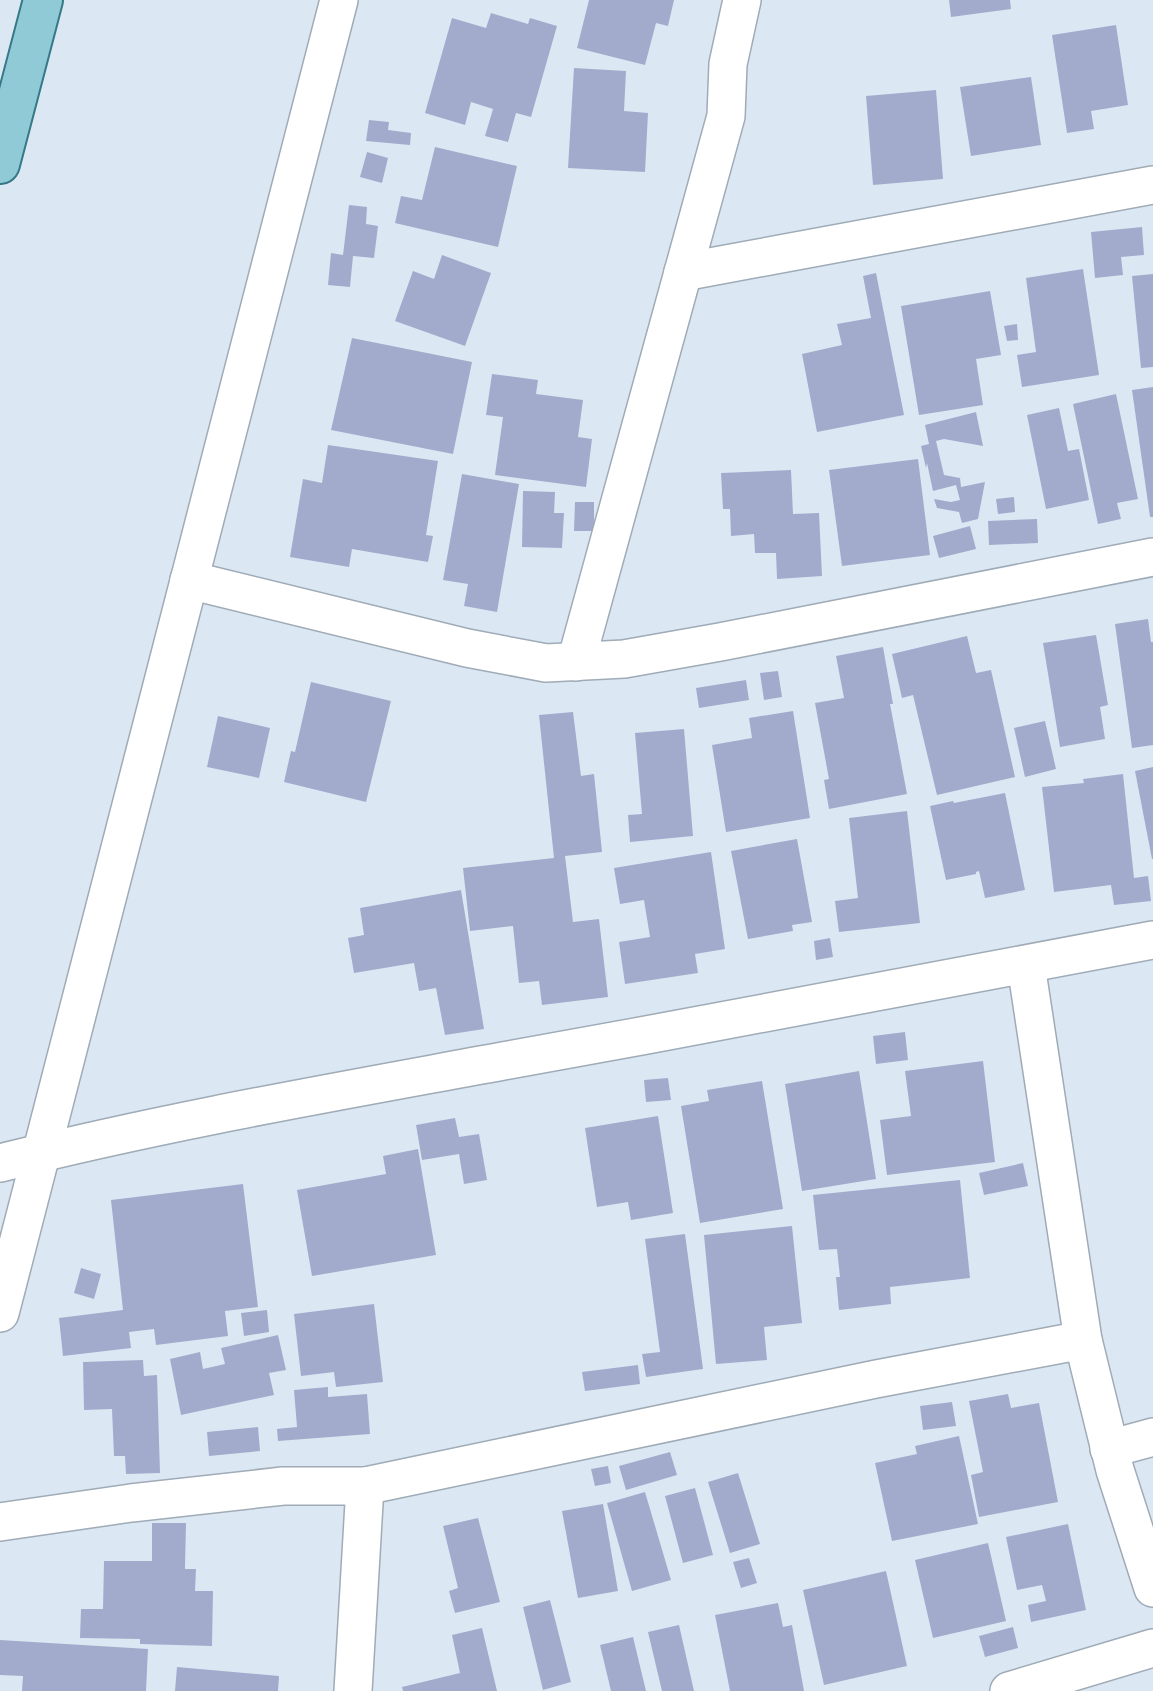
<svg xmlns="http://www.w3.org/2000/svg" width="1153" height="1691" font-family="Merriweather,serif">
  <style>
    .building { fill: #a2abcc }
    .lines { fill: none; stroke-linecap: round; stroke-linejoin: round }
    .minor-casing { stroke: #9fabb6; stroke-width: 40 }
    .major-casing { stroke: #367886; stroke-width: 42 }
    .minor { stroke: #fff; stroke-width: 37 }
    .major { stroke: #8fcad6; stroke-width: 38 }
  </style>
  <rect width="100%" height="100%" fill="#dbe8f4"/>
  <!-- building -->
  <g class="building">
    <polygon points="589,0 674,0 668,26 656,23 645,65 577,48"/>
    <polygon points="949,0 1010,0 1011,9 951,17"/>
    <polygon points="491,13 528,24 530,18 557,26 531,117 516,113 508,142 485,136 493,109 471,102 465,125 425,113 452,18 486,28"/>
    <polygon points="1116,25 1128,105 1091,111 1094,129 1067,133 1052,35"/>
    <polygon points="574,68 626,71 624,111 648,113 645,172 568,168"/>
    <polygon points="1031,77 1041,145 971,156 960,87"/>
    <polygon points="936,90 943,179 873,185 866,96"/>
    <polygon points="369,120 389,122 388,130 411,133 410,145 366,141"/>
    <polygon points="435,147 517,166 498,247 395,223 401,196 422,200"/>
    <polygon points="367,152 388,158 382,183 360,177"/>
    <polygon points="349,205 367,207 366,224 378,226 374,258 353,256 350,287 328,285 331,253 343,255"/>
    <polygon points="1142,227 1144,255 1121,257 1123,275 1095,278 1091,232"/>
    <polygon points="442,255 491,273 465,346 395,321 413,271 434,279"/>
    <polygon points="1083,269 1099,375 1022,387 1017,355 1036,352 1026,278"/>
    <polygon points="876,273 904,415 817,432 802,354 842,345 837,324 871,318 863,276"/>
    <polygon points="1153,274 1153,367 1141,368 1132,276"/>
    <polygon points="990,291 1001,355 976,359 983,405 919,415 901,306"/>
    <polygon points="1017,324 1018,340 1007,341 1004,326"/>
    <polygon points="352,338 472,362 453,454 331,430"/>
    <polygon points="492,374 538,380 536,394 583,400 578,437 592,439 586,487 495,475 503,417 486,415"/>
    <polygon points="1153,387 1153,517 1150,517 1132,390"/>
    <polygon points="1116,394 1138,499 1117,503 1121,519 1098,524 1073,404"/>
    <polygon points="1059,408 1068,451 1079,449 1089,500 1046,509 1027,415"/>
    <polygon points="976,412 983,446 944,439 936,441 944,475 960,478 961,487 985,482 978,519 962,523 959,512 937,508 934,499 951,502 960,500 956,485 933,491 927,463 926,468 921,446 929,444 925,425"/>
    <polygon points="328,445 438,461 426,535 433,536 428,562 352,549 349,567 290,557 303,479 322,483"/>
    <polygon points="918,459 930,555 842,566 829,470"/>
    <polygon points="791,470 793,514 819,513 822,576 777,579 776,553 755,553 754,534 731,536 730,509 723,509 721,473"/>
    <polygon points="462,474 519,484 497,612 464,606 468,584 443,580"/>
    <polygon points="523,491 555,492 554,513 564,513 562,548 522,547"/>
    <polygon points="1014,497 1015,512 998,514 996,499"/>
    <polygon points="575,502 594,502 594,531 574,531"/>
    <polygon points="1037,519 1038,543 989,545 988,521"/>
    <polygon points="970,526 976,549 939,558 933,536"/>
    <polygon points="1148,619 1151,642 1153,642 1153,745 1132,748 1115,624"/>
    <polygon points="1096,635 1108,705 1100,707 1105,739 1060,747 1043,643"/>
    <polygon points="967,636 976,673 991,670 1015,777 937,795 913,695 902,698 892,654"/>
    <polygon points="883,647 893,704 890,704 907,794 829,809 824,780 829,779 815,703 844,698 836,656"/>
    <polygon points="778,671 782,697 764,700 760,673"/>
    <polygon points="746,680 749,700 699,708 696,688"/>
    <polygon points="311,682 391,701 366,802 284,782 291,751 295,752"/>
    <polygon points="793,711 810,818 726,832 712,745 752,738 749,718"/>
    <polygon points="573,712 581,776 594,774 602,852 565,856 573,922 599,919 608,997 542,1005 539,981 519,983 513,926 470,931 463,868 554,858 539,715"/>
    <polygon points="218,716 270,728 259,778 207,767"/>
    <polygon points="1045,721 1056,769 1025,777 1014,728"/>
    <polygon points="684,729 693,836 630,842 628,815 642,814 635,733"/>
    <polygon points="1153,767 1153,859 1152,859 1135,771"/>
    <polygon points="1123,774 1134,878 1148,876 1151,901 1114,905 1111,885 1054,892 1042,787 1084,783 1083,779"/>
    <polygon points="1005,793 1025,890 985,898 979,871 976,872 976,874 946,880 930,806 953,801 954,803"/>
    <polygon points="907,811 920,923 839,932 835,901 858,898 849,818"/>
    <polygon points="797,839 812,922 792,925 793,931 748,939 731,851"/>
    <polygon points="711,852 725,949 695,954 698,973 625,984 619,942 650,937 644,900 620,904 614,868"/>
    <polygon points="461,890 484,1029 445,1035 436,988 419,991 414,963 354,973 348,938 364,935 360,908"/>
    <polygon points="830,938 833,957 816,960 814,941"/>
    <polygon points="905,1032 908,1060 876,1064 873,1036"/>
    <polygon points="983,1061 995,1162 887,1175 880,1120 911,1116 905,1071"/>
    <polygon points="859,1071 876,1179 802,1191 785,1084"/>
    <polygon points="668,1078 671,1100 646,1102 644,1080"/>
    <polygon points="762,1081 783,1209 700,1223 681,1106 709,1101 707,1090"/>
    <polygon points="658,1116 673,1213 631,1220 628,1202 597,1207 585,1128"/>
    <polygon points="455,1118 459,1137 479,1134 487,1180 464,1184 459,1154 422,1160 416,1125"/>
    <polygon points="418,1149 436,1255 312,1276 297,1190 386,1174 383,1156"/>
    <polygon points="1023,1163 1028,1186 984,1195 979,1173"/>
    <polygon points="960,1180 970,1278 890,1287 891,1304 839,1310 836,1277 840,1277 837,1249 819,1250 813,1195"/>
    <polygon points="243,1184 258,1307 225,1311 228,1336 156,1345 154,1329 129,1332 131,1348 63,1356 59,1318 123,1310 111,1200"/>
    <polygon points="792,1226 802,1323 764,1327 767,1360 716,1364 704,1235"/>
    <polygon points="685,1234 703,1369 646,1377 642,1354 660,1352 645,1239"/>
    <polygon points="81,1268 101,1274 94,1299 74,1293"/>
    <polygon points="374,1304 383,1382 336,1387 334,1372 301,1376 294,1314"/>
    <polygon points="267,1310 269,1332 244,1336 241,1313"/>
    <polygon points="278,1335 286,1370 269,1373 274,1395 181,1415 170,1359 200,1352 203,1369 225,1364 221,1348"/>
    <polygon points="143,1360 144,1376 157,1375 160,1473 126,1474 125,1456 114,1456 112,1409 84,1410 83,1362"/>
    <polygon points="638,1365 640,1384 585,1391 582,1372"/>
    <polygon points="328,1387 328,1397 367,1394 370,1434 278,1441 277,1429 297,1427 294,1390"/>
    <polygon points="1008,1394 1011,1408 1039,1403 1058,1502 979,1517 971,1475 983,1472 969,1401"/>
    <polygon points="952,1402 956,1426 923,1430 920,1406"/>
    <polygon points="258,1427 260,1451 209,1456 207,1432"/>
    <polygon points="959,1436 978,1524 892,1541 875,1463 917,1454 915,1446"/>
    <polygon points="670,1452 677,1475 626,1490 619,1466"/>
    <polygon points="608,1466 611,1483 595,1486 591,1469"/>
    <polygon points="738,1473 760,1544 730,1553 708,1482"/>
    <polygon points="695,1488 713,1555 683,1563 665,1496"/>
    <polygon points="645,1492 671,1580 632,1591 607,1503"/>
    <polygon points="603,1504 618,1591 578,1598 562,1511"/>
    <polygon points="478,1518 500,1602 455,1613 449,1591 458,1588 443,1526"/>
    <polygon points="152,1523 186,1523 185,1569 196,1569 195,1591 213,1591 212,1646 140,1644 140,1639 80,1638 81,1609 103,1609 104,1561 152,1561"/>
    <polygon points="1068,1524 1086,1610 1031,1622 1028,1605 1046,1601 1042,1585 1017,1590 1006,1537"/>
    <polygon points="988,1543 1006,1621 933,1638 915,1560"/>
    <polygon points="749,1558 757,1583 741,1588 733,1562"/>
    <polygon points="886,1571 907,1666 824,1685 803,1590"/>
    <polygon points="550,1600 571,1682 543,1690 523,1607"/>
    <polygon points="778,1603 783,1627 792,1625 804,1691 730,1691 715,1615"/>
    <polygon points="679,1625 694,1691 662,1691 648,1632"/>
    <polygon points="1013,1627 1018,1648 985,1657 979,1636"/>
    <polygon points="482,1628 497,1691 403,1691 402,1687 460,1673 452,1635"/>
    <polygon points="633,1637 646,1691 611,1691 600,1645"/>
    <polygon points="0,1640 148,1649 146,1691 22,1691 23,1676 0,1675"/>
    <polygon points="177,1667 279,1676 278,1691 175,1691"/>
  </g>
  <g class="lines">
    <!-- minor casing -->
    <g class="minor-casing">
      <g id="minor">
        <polyline points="683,272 1153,185"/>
        <polyline points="189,580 467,648 546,663 624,659 720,642 1153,557"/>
        <polyline points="576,662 726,116 728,64 742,0"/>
        <polyline points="1026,965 1083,1340 1115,1470 1153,1588"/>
        <path d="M0 1163C166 1121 335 1092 503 1061 720 1022 937 982 1153 940"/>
        <polyline points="0,1313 339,0"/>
        <polyline points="1109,1449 1153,1437"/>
        <polyline points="0,1522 131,1503 283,1486 365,1486 876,1379 1083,1340"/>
        <polyline points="353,1691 365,1486"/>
        <polyline points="1009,1691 1153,1648"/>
      </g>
    </g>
    <!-- major casing -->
    <g class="major-casing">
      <polyline id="major" points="0,164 43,0"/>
    </g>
    <!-- minor -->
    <use href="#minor" class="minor"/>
    <!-- major -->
    <use href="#major" class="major"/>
  </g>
</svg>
